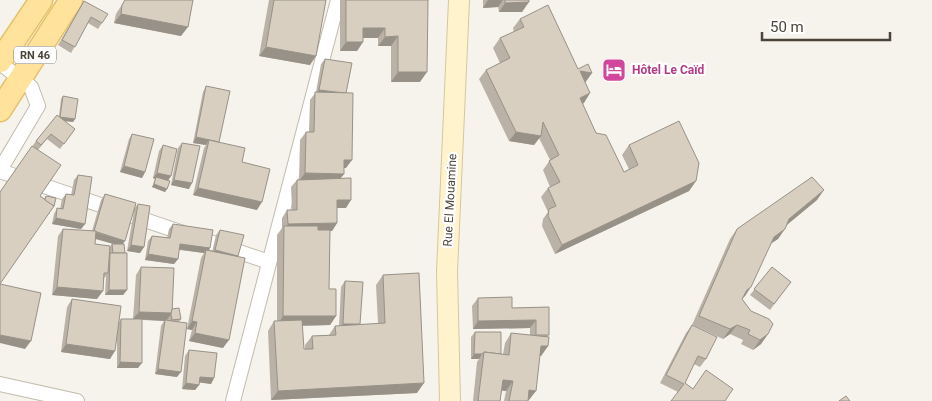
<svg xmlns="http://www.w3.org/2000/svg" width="932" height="401" font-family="Roboto,sans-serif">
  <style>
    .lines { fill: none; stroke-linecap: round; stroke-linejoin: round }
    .minor-casing { stroke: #c2bbae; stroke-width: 16 }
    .secondary-casing { stroke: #d6c79b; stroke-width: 22 }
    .primary-casing { stroke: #e6c16a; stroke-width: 25 }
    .minor { stroke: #fff; stroke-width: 14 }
    .secondary { stroke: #fff3cd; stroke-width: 20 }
    .primary { stroke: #ffe39c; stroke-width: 22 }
    .wall { fill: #bab2a6; fill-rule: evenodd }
    .shaded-wall { fill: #979187 }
    .building { fill: #d8cfc1; stroke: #979187 }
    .labels { text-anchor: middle; stroke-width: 4.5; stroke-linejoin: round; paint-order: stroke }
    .shield { fill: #fff; stroke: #817c74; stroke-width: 1 }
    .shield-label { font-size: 11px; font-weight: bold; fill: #4b4439 }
    .hotel-label { font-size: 12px; font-weight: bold; fill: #b23c85; stroke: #fff; text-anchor: start }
    .street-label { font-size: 12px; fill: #4b4439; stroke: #fff }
  </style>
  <rect width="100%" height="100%" fill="#f6f3ec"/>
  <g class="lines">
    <!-- minor casing -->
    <g class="minor-casing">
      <g id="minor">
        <polyline points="0,63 31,87 38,106 0,170"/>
        <polyline points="0,171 269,262"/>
        <polyline points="0,384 77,401"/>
        <polyline points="233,401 338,0"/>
      </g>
    </g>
    <!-- secondary casing -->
    <g class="secondary-casing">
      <polyline id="secondary" points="450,401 447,272 459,0"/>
    </g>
    <!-- primary casing -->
    <g class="primary-casing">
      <g id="primary">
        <polyline points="0,61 41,0"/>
        <polyline points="0,110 71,0"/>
      </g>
    </g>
    <!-- minor -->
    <use href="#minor" class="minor"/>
    <!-- secondary -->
    <use href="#secondary" class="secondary"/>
    <!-- primary -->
    <use href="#primary" class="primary"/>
  </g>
  <!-- wall -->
  <g class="wall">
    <polygon points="125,0 193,0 181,36 114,23 116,14"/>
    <polygon points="269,0 326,0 310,65 259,56"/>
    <polygon points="340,0 428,0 420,82 391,82 391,46 378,46 378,38 363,38 363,42 357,51 340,51"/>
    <polygon points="483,0 529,0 522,12 499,12 498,7 483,8"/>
    <polygon points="84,1 102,23 98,29 88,23 71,53 58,45"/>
    <polygon points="520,19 578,69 585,83 584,103 582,104 596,133 624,172 629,169 622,155 629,145 696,181 689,191 555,254 542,226 543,219 548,212 541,197 548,188 550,187 543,170 550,160 539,138 534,145 509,141 479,79 486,70 500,63 493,48 500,38 514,32 513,28"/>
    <polygon points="325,59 346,93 346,168 344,168 344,174 340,179 346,208 337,208 337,223 332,231 330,231 329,289 336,316 330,325 302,326 304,349 305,349 305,345 312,336 329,335 335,326 339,326 341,287 345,281 360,325 378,324 376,285 383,275 417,393 271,400 268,331 274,321 277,321 277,235 282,228 282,218 287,210 292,210 291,187 297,180 299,180 300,140 306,132 309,132 310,100 316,92 321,64"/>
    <polygon points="206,86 219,142 219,143 242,162 257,210 193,195 204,148 206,145 193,143 203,92"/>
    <polygon points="63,96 75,119 73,122 64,121 75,129 60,149 47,139 38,150 40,196 44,199 46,196 50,214 0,192 36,141 59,116 61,99"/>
    <polygon points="132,134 145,172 142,178 120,172 129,139"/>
    <polygon points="182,143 189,189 171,185 178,148"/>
    <polygon points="163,145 171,176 168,180 167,189 165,192 152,187 155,179 153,178 159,151"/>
    <polygon points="78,175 85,224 81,229 52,224 54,214 57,208 60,209 62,199 66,194 71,195 74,180"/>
    <path d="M105 194 134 209 138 204 144 247 140 253 127 251 134 211 123 244 127 290 123 295H105L106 276 104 278 97 299 52 295 58 236 63 229 92 231 101 200ZM95 239 113 244H112L110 247 95 244Z"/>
    <polygon points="817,200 786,225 778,239 770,244 745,296 742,299 768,334 761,344 753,350 741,344 743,340 730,334 723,339 693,325 706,359 700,367 694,364 685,383 693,389 733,389 678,392 660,383 686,333 692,325 730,239 737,229"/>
    <polygon points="173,224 210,248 208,251 212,252 216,235 220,230 238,256 223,348 189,341 192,330 187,329 201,258 204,253 179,250 178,259 174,264 145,260 148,241 152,236 167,238 169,229"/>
    <polygon points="141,267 172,309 181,319 179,322 177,377 155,374 161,326 164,321 142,320 138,368 117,368 117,337 110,359 61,352 67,307 72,299 119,322 121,319 133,319 136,275"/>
    <polygon points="772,267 791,282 770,310 750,295"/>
    <polygon points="478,298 512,308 549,307 548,346 541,356 539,356 528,401 504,401 506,391 502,390 500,401 473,401 477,362 479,359 471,359 471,337 475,332 501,354 503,354 505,343 511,333 530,335 530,328 473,329 472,306"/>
    <polygon points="189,350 214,378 211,384 199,382 199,385 195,390 182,389 185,356"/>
  </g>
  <!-- shaded-wall -->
  <g class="shaded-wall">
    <polygon points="488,0 503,0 498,7 483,8"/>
    <polygon points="529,2 522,12 499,12 505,3"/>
    <polygon points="121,14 188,27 181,36 114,23"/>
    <polygon points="363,28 385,28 378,38 357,38"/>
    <polygon points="398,36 391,46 378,46 385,37"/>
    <polygon points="346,42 363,42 357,51 340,51"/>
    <polygon points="266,47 316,56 310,65 259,56"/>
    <polygon points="580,71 592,73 585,83"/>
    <polygon points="398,72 427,72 420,82 391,82"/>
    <polygon points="319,90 346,94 315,95"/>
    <polygon points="590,93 584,103 573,108 580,98"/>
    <polygon points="60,117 75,119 73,122 58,120"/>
    <polygon points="516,132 541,136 534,145 509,141"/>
    <polygon points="196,137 219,142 216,147 209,140 206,145 193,143"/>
    <polygon points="344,160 352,160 346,168 338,168"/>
    <polygon points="124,166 145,172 142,178 120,172"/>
    <polygon points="157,173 171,176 167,182 156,177 155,179 153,178"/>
    <polygon points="305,173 344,174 338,181 299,181"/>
    <polygon points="174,180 192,183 189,189 171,185"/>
    <polygon points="696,181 689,191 555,254 562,245"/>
    <polygon points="154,184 167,189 165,192 152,187"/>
    <polygon points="198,188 262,202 257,210 193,195"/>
    <polygon points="824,190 817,200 782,229 789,219"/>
    <polygon points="337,200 351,200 346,208 332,208"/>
    <polygon points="56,218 85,224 81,229 52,224"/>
    <polygon points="337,223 332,231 284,232 284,230 288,224"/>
    <polygon points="785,229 778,239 767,246 774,237"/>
    <polygon points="94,232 125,241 121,246 90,237"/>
    <polygon points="180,244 210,248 206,254 206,250 204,253 176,249"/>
    <polygon points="131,245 144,247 140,253 127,251"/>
    <polygon points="215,250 238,256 235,261 211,255"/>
    <polygon points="148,254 178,259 174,264 145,260"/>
    <polygon points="57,287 103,291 97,299 52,295"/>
    <polygon points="751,287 745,296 740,300 747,290"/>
    <polygon points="109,290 127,290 123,295 105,295"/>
    <polygon points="139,312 172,313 166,321 133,319"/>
    <polygon points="283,316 336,316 330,325 277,326"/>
    <polygon points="536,320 530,328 473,329 478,321"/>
    <polygon points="192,321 197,322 192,330 187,329"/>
    <polygon points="343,324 360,324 339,329"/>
    <polygon points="737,325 730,334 723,339 730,329"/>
    <polygon points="195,333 229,340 223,348 189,341"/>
    <polygon points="768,334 761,344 753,350 760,340"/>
    <polygon points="0,335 31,341 25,349 0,343"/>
    <polygon points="66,344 115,351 110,359 61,352"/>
    <polygon points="541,346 548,346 541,356 534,355"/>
    <polygon points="474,354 482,354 479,359 471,359"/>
    <polygon points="120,362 142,363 138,368 117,368"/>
    <polygon points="158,369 181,372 177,377 155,374"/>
    <polygon points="200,377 214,378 211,384 196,382"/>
    <polygon points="503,380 513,381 506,391 496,390"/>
    <polygon points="186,383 199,385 195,390 182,389"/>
    <polygon points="424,383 417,393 271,400 278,391"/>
    <polygon points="529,390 536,391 529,400 523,400"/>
  </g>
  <!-- building -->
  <g class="building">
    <polygon points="125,0 193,0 188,27 121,14 122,5"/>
    <polygon points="274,0 326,0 316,56 266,47"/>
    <polygon points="346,0 428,0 427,72 398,72 398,36 385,37 385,28 363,28 363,42 346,42"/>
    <polygon points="505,0 529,0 529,2 505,3"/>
    <polygon points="84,1 108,14 102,23 91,17 75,47 62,40"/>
    <polygon points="548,5 578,69 588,64 592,73 580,71 590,93 580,98 596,133 606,135 624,172 638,165 629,145 679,121 699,163 696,181 562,245 548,216 549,209 556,206 548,188 560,182 549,161 559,155 543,122 541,136 516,132 486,70 510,58 500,38 524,27 520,19"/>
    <polygon points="325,59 352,63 346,93 336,92 319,90"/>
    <polygon points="206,86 230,91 219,142 196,137"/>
    <polygon points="315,92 353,93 352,160 344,160 344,174 305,173 306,132 314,132"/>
    <polygon points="63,96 78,99 75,119 60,117"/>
    <polygon points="57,115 75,129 64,144 51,134 41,145 36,141"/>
    <polygon points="132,134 154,139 145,172 124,166"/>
    <polygon points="209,140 245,148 242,162 270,169 262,202 198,188"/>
    <polygon points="182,143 200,146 192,183 174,180"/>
    <polygon points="163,145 177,149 171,176 157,173"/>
    <polygon points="32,146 61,165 40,196 54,206 0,284 0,192"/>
    <polygon points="78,175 92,177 85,224 56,218 57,208 63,209 66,194 74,195"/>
    <polygon points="156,177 170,181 167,189 154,184"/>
    <polygon points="812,177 824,190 789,219 785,229 774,237 751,287 747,290 742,299 751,311 769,319 773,324 768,334 760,340 748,334 750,330 737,325 730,329 699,316 737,229"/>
    <polygon points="351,178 351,200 337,200 337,223 288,224 287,210 297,210 297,180"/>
    <polygon points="105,194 136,203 125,241 94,231"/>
    <polygon points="46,196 56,198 54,206 45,200"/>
    <polygon points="138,204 150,206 144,247 131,245"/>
    <polygon points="173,224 213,230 210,248 180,244 178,259 148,254 152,236 170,238"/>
    <polygon points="284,226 318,226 318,230 330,230 329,289 336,289 336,316 283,316"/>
    <polygon points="63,229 96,231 95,244 110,246 108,273 104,273 103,291 57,287"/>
    <polygon points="220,230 244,235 238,256 215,250"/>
    <polygon points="112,244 124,244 125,253 113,253"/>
    <polygon points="206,250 245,258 229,340 195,333 197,322 192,321"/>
    <polygon points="110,253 127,253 127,290 109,290"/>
    <polygon points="141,267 174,268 172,313 139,312"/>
    <polygon points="772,267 791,282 774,304 754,289"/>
    <polygon points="419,273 424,383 278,391 274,321 302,320 304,349 313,349 312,336 336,335 335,326 385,323 383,275"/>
    <polygon points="345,281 363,282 360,324 343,324"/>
    <polygon points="0,284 41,293 31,341 0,335"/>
    <polygon points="512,297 512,308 549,307 549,335 536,335 536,320 478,321 478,298"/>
    <polygon points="72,299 121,306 115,351 66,344"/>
    <polygon points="179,308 181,319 172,320 171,314 172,309"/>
    <polygon points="121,319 142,319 142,363 120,362"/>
    <polygon points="165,320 187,323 181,372 158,369"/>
    <polygon points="692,325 717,337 706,359 698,356 685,383 693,389 706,370 733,389 725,401 671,401 684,384 666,375"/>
    <polygon points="475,332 501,332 501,354 484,352 482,354 474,354"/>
    <polygon points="511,333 549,337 548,346 541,346 536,391 529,390 528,401 509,401 513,381 503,380 500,401 478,401 484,352 509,355"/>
    <polygon points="189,350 217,353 214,378 200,377 199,385 186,383"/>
    <polygon points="846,396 850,401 839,401"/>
  </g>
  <!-- icons -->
  <defs>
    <g id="hotel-square" transform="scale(1.25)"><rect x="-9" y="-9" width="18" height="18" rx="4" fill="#d1479c" stroke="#fff"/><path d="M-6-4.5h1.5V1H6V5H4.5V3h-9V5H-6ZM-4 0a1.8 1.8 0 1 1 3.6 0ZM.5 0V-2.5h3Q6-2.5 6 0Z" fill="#fff"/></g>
  </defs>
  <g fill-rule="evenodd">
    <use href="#hotel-square" x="614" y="70"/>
  </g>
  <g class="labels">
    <!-- shield labels -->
    <rect class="shield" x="14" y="46.5" width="42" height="17" rx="4"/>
    <g class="shield-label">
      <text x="35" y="59">RN 46</text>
    </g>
    <!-- hotel labels -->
    <g class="hotel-label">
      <text x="632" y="74">Hôtel Le Caïd</text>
    </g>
    <!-- street labels -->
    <g class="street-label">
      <text transform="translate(450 200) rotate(-87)" y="4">Rue El Mouamine</text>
    </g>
  </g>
  <!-- scale -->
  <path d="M762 32v8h128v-8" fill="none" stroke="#4b4439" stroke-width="2.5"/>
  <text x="770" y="32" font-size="15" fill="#4b4439" stroke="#ffffff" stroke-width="4" paint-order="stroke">50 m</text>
</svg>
